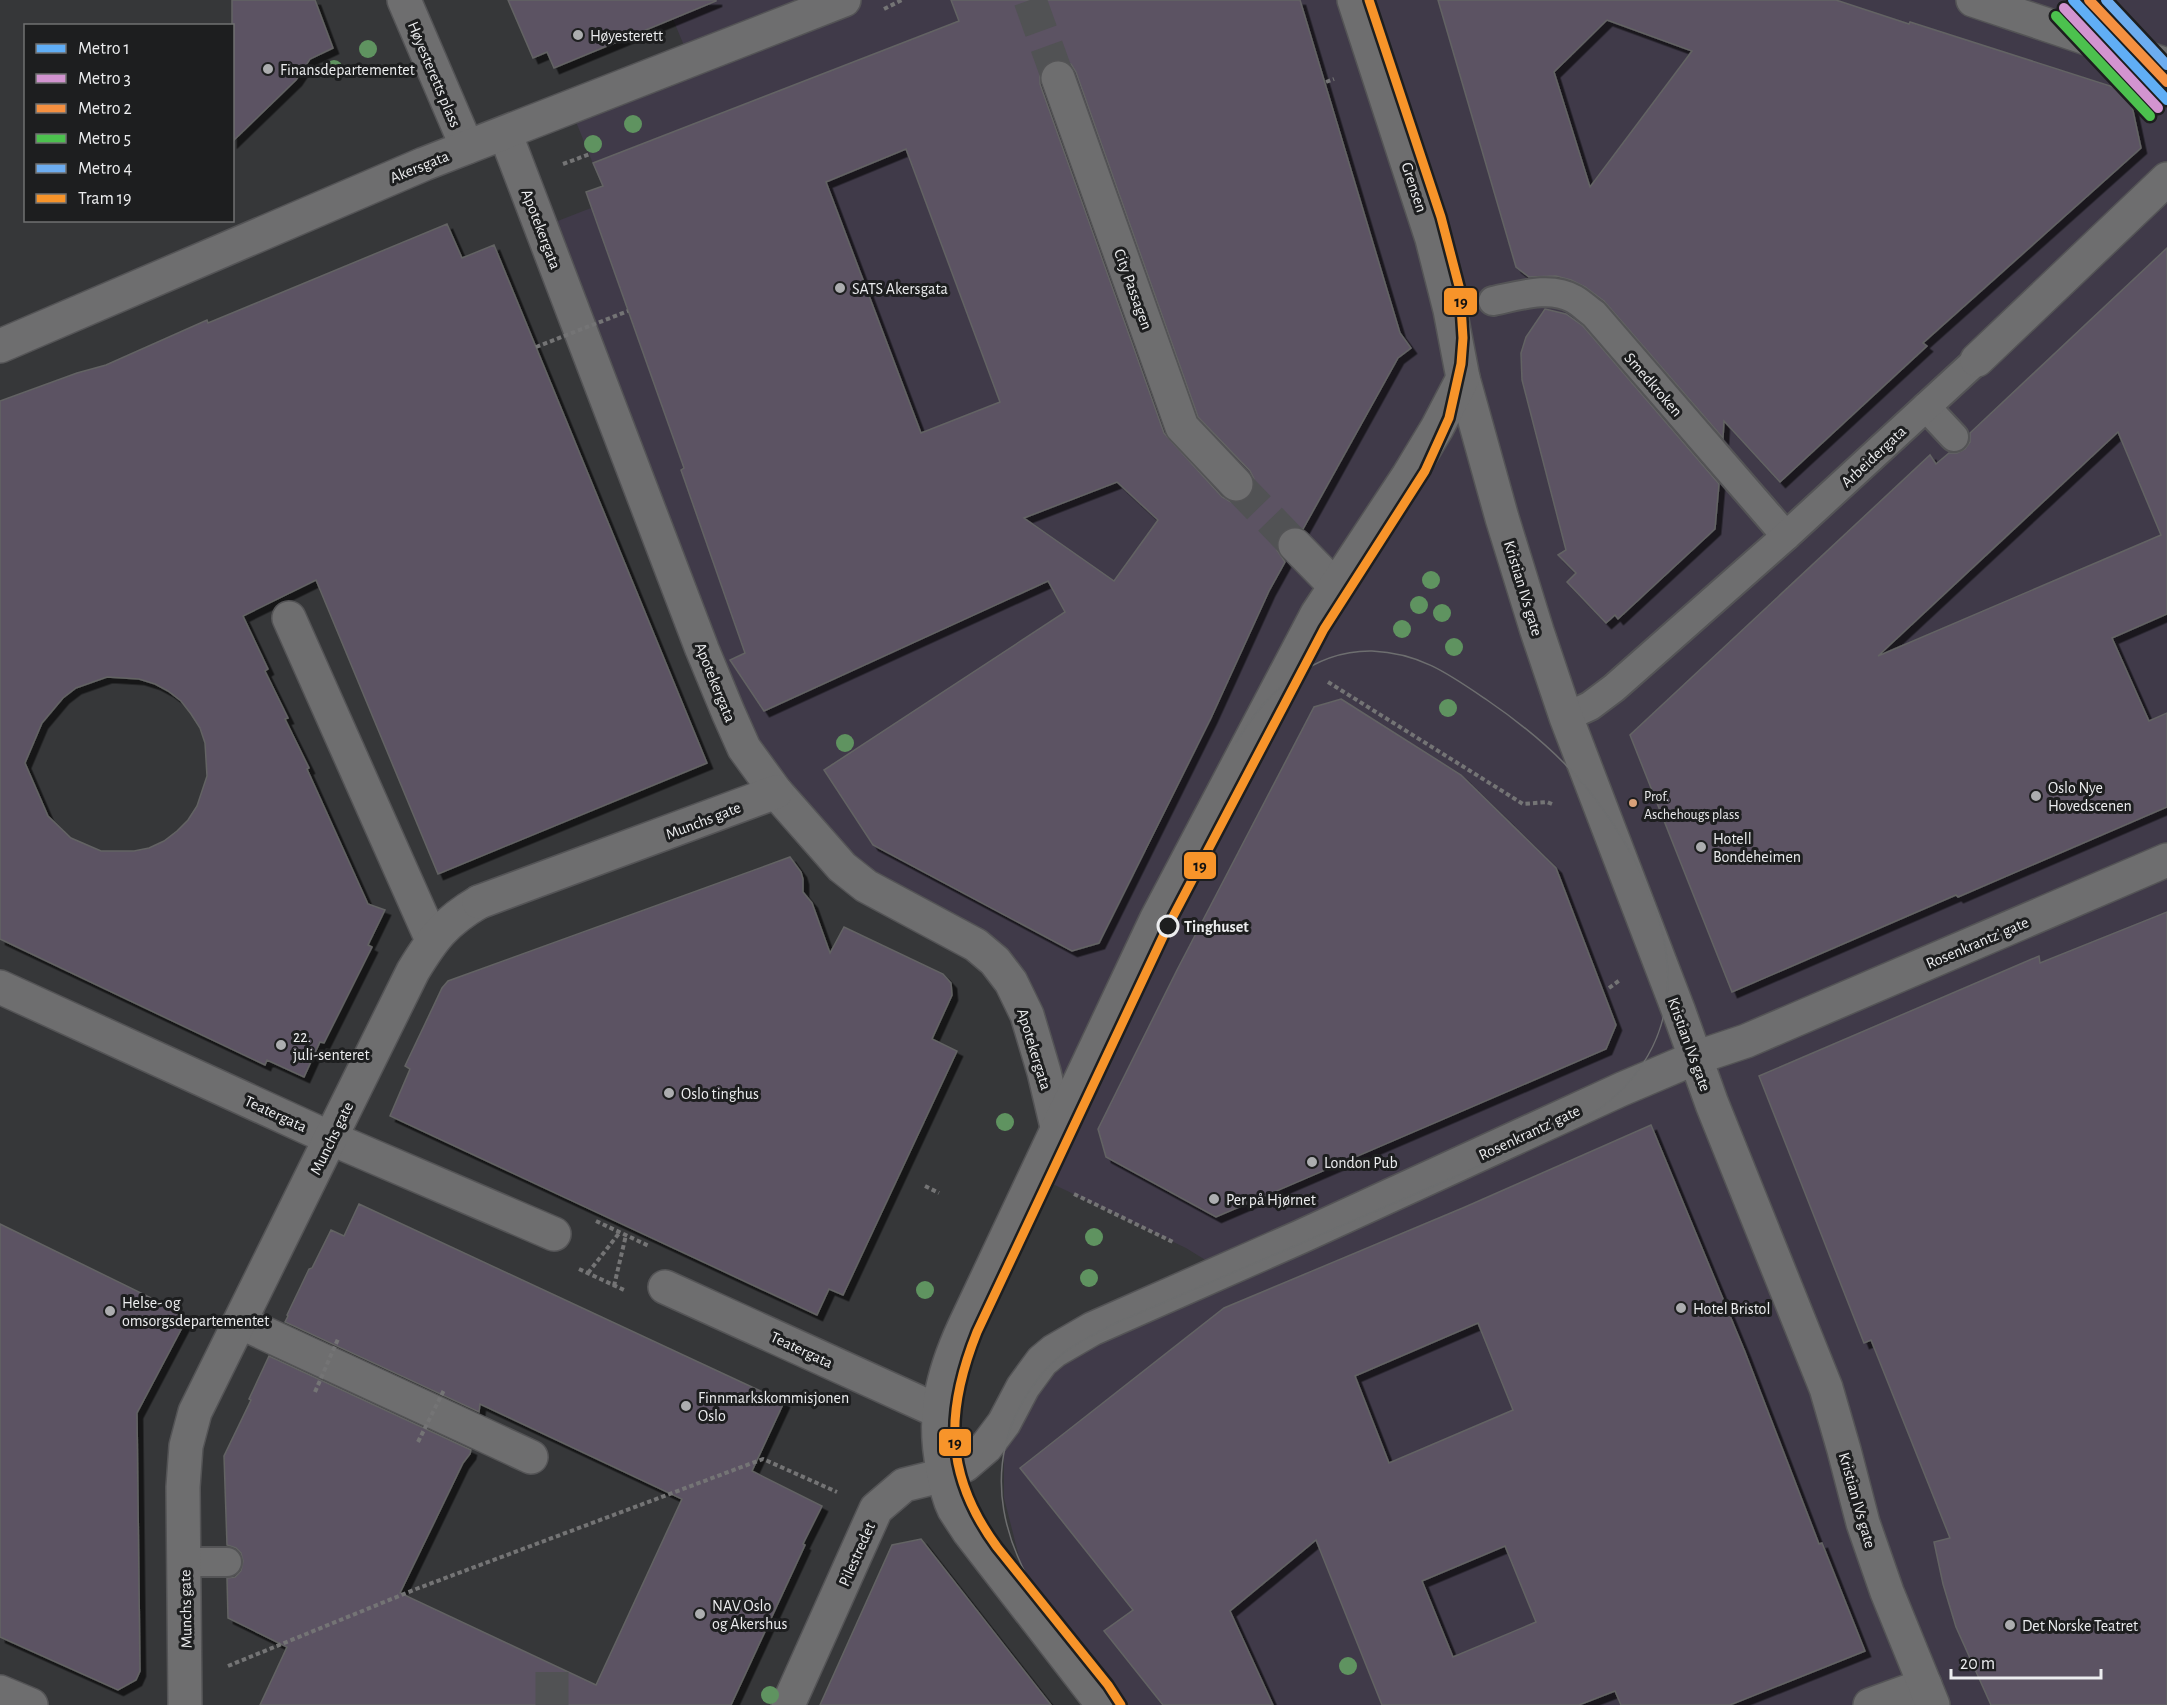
<svg xmlns="http://www.w3.org/2000/svg" width="2167" height="1705" font-family="'Alegreya Sans',sans-serif">
  <style>
    .commercial { fill: #403a49 }
    .building { fill: #5b5363; stroke: #636364; stroke-width: 1.5; fill-rule: evenodd; filter: url(#shadow) }
    .lines { fill: none; stroke-linecap: round; stroke-linejoin: round }
    .pedestrian-tunnel { stroke: #515254; stroke-width: 33; stroke-dasharray: 33 16; stroke-linecap: butt }
    .trunk-tunnel { stroke: #515254; stroke-width: 33; stroke-dasharray: 33 16; stroke-linecap: butt }
    .service-casing { stroke: #545456; stroke-width: 32 }
    .pedestrian-casing { stroke: #545456; stroke-width: 36 }
    .minor-casing { stroke: #545456; stroke-width: 36 }
    .path { stroke: #747475; stroke-width: 4; stroke-dasharray: 4.5 3; stroke-linecap: butt }
    .service { stroke: #6e6e6f; stroke-width: 28 }
    .pedestrian { stroke: #6e6e6f; stroke-width: 33 }
    .minor { stroke: #6e6e6f; stroke-width: 33 }
    .tram { stroke: #6d6e6f; stroke-width: 1.5 }
    .path-bridge { stroke: #747475; stroke-width: 4; stroke-dasharray: 4.5 3; stroke-linecap: butt }
    .tram-1-casing { stroke: #1d1e1f; stroke-width: 14 }
    .tram-1 { stroke: #f7942a; stroke-width: 9 }
    .metro-1-casing { stroke: #1d1e1f; stroke-width: 15 }
    .metro-2-casing { stroke: #1d1e1f; stroke-width: 15 }
    .metro-3-casing { stroke: #1d1e1f; stroke-width: 15 }
    .metro-4-casing { stroke: #1d1e1f; stroke-width: 15 }
    .metro-5-casing { stroke: #1d1e1f; stroke-width: 15 }
    .metro-1 { stroke: #60aef6; stroke-width: 10 }
    .metro-2 { stroke: #d294d0; stroke-width: 10 }
    .metro-3 { stroke: #f59040; stroke-width: 10 }
    .metro-4 { stroke: #4cc14e; stroke-width: 10 }
    .metro-5 { stroke: #6dadf0; stroke-width: 10 }
    .tree { fill: #5f9360 }
    .poi-dot { fill: #acadaf; stroke: #1d1e1f; stroke-width: 2 }
    .bus-dot { fill: #d9a179; stroke: #1d1e1f; stroke-width: 2 }
    .stop-dot { fill: #1d1e1f; stroke: #ecedef; stroke-width: 3 }
    .labels { text-anchor: middle; stroke-width: 6; stroke-linejoin: round; paint-order: stroke }
    .bus-label { font-size: 14px; fill: #ecedef; stroke: #1d1e1f; text-anchor: start }
    .poi-label { font-size: 16px; fill: #ecedef; stroke: #1d1e1f; text-anchor: start }
    .street-label { font-size: 16px; fill: #ecedef; stroke: #1d1e1f }
    .stop-label { font-size: 16px; font-weight: bold; fill: #ecedef; stroke: #1d1e1f; text-anchor: start }
    .line-badge { stroke: #1d1e1f; stroke-width: 2 }
    .pale-badge-label { font-size: 16px; text-anchor: middle; font-weight: bold; fill: #111 }
  </style>
  <defs>
    <filter id="shadow"><feDropShadow dx="5.5" dy="5.5" stdDeviation="0" flood-color="#0009"/></filter>
  </defs>
  <rect width="100%" height="100%" fill="#363739"/>
  <!-- commercial -->
  <polygon class="commercial" points="665,0 2167,0 2167,1705 1103,1705 1035,1619 1004,1498 1004,1423 1023,1387 1207,1261 1186,1248 1036,1176 1058,1130 1011,982 866,886 776,792 532,231 591,208 586,192 602,186 570,107 690,60"/>
  <!-- building -->
  <g class="building">
    <polygon points="232,0 315,0 333,48 310,59 296,80 232,142"/>
    <polygon points="508,0 716,0 716,1 554,68 547,52 533,58"/>
    <path d="M951 0H1300L1400 333 1411 348 1398 358 1303 529 1290 527 1282 532 1277 539V550L1285 562 1269 591 1211 718 1099 943 1072 951 873 845 824 770 1065 612 1048 581 764 711 730 660 745 653 681 470 684 468 586 192 603 186 593 163 959 21ZM1062 60 1071 64 1076 72 1198 417 1250 471 1254 479V490L1249 497 1241 502H1231L1222 497 1164 433 1040 84V74L1044 65 1052 60ZM906 149 1000 402 921 433 826 182ZM1117 482 1158 520 1114 581 1024 518Z"/>
    <path d="M1438 0H1836L1909 24 1910 22 2129 92 2141 148 1923 343 1927 346 1780 482 1724 421 1723 438 1604 301 1585 287 1571 280 1556 276 1529 277 1516 267ZM1607 20 1692 51 1590 187 1554 72Z"/>
    <path d="M447 224 462 258 494 245 707 763 438 874 316 580 243 616 268 669 265 671 288 718 285 719 309 768 307 769 368 904 385 910 368 945 372 947 324 1043 320 1042 304 1077 267 1060 265 1065 0 939V401L77 373 106 365 207 320 208 323ZM107 677 139 679 155 684 168 691 181 701 191 714 200 728 205 743 207 776 197 806 188 820 177 831 164 841 149 848 134 851H101L71 838 48 816 25 763 42 723 63 698 76 688Z"/>
    <path d="M2167 248V614L2112 638 2149 721 2167 713V807L1958 897 1956 895 1732 992 1630 735 1930 455 1936 464 1949 453H1957L1965 449 1970 442V433ZM2118 432 2161 535 1878 656Z"/>
    <polygon points="1545,309 1566,314 1583,326 1719,484 1715,529 1618,619 1615,615 1606,623 1567,582 1576,573 1558,555 1566,550 1522,380 1521,353 1526,337"/>
    <polygon points="1341,699 1461,775 1556,868 1616,1025 1606,1049 1216,1217 1106,1157 1098,1129 1177,970 1314,707"/>
    <polygon points="790,857 801,872 803,879 803,892 812,903 830,953 844,927 943,974 951,983 952,995 932,1039 957,1051 843,1295 829,1289 817,1315 390,1116 410,1069 405,1066 442,988 448,981"/>
    <polygon points="2167,912 2167,1705 1991,1705 1956,1627 1943,1584 1934,1542 1950,1538 1871,1340 1864,1343 1759,1076 2039,956 2040,963"/>
    <path d="M1651 1125 1745 1352 1819 1544 1822 1543 1865 1651 1730 1705H1621L1615 1691 1579 1705H1382L1316 1540 1230 1611 1273 1705H1163L1104 1631 1133 1610 1020 1468 1224 1308 1465 1207ZM1478 1323 1513 1410 1389 1463 1355 1376ZM1505 1546 1536 1622 1453 1657 1422 1581Z"/>
    <polygon points="359,1204 784,1402 752,1471 822,1506 803,1544 805,1545 731,1705 260,1705 287,1647 228,1618 227,1578 235,1577 241,1571 243,1561 241,1553 236,1548 227,1545 224,1456 251,1400 249,1399 269,1356 471,1450 470,1454 463,1463 400,1593 596,1685 682,1499 480,1404 479,1412 285,1322 288,1316 287,1315 309,1269 312,1268 331,1230 344,1236"/>
    <polygon points="0,1224 184,1314 181,1322 184,1324 137,1413 140,1671 136,1680 118,1690 0,1637"/>
    <polygon points="921,1539 1051,1705 820,1705 892,1545"/>
  </g>
  <g class="lines">
    <!-- pedestrian-tunnel -->
    <g class="pedestrian-tunnel">
      <polyline points="1030,0 1058,78"/>
      <polyline points="1236,484 1295,545"/>
    </g>
    <!-- trunk-tunnel -->
    <polyline class="trunk-tunnel" points="552,1672 552,1705"/>
    <!-- service casing -->
    <g class="service-casing">
      <g id="service">
        <path d="M1493 301C1518 296 1550 285 1574 299 1581 303 1587 309 1594 314L1786 536"/>
        <polyline points="1926,407 1954,437"/>
        <polyline points="1566,717 1590,706 1614,688 1786,536 1977,360"/>
        <polyline points="184,1562 227,1562"/>
      </g>
    </g>
    <!-- pedestrian casing -->
    <g class="pedestrian-casing">
      <g id="pedestrian">
        <polyline points="404,0 467,147"/>
        <polyline points="1973,0 2167,65"/>
        <polyline points="1058,78 1182,427 1236,484"/>
        <polyline points="1977,360 2167,179"/>
        <polyline points="1295,545 1335,586"/>
        <polyline points="289,618 432,940"/>
        <polyline points="0,987 330,1138 554,1234"/>
        <polyline points="665,1287 938,1411"/>
        <polyline points="240,1322 531,1457"/>
        <path d="M185 1705 183 1487 186 1446 195 1412 413 971C433 938 445 922 479 902"/>
        <polyline points="788,1705 876,1509 904,1485 944,1475"/>
        <polyline points="1870,1705 1925,1685"/>
      </g>
    </g>
    <!-- minor casing -->
    <g class="minor-casing">
      <g id="minor">
        <polyline points="1354,0 1432,239 1450,310 1463,378 1502,518 1537,631 1566,717 1679,1012 1712,1104 1826,1388 1844,1450 1863,1523 1887,1592 1933,1705"/>
        <polyline points="505,133 702,649 728,712 744,748 776,792 842,867 866,886 976,945 995,961 1011,982 1027,1015 1044,1072 1058,1131"/>
        <polyline points="0,346 424,164 844,0"/>
        <polyline points="479,902 776,792"/>
        <polyline points="944,1475 965,1465 986,1447 1004,1423 1023,1387 1042,1361 1054,1351 1092,1329 1300,1237 1622,1089 1695,1058 1746,1041 2167,860"/>
        <polyline points="0,1692 31,1705"/>
        <path d="M1103 1705 969 1532C964 1524 959 1517 954 1509 948 1497 945 1482 943 1469 932 1416 942 1375 964 1327L1156 920 1317 614 1408 476 1437 428 1463 378"/>
      </g>
    </g>
    <!-- path -->
    <g class="path">
      <polyline points="884,9 902,0"/>
      <polyline points="1326,82 1334,79"/>
      <polyline points="563,164 590,154"/>
      <polyline points="1328,682 1523,804 1547,802 1552,804"/>
      <polyline points="1609,988 1620,980"/>
      <polyline points="925,1186 939,1193"/>
      <polyline points="1074,1194 1175,1243"/>
      <polyline points="596,1221 649,1246"/>
      <polyline points="579,1269 624,1290"/>
      <polyline points="588,1273 620,1232"/>
      <polyline points="614,1286 626,1235"/>
      <polyline points="228,1666 416,1589 763,1459 837,1492"/>
    </g>
    <!-- service -->
    <use href="#service" class="service"/>
    <!-- pedestrian -->
    <use href="#pedestrian" class="pedestrian"/>
    <!-- minor -->
    <use href="#minor" class="minor"/>
    <!-- tram -->
    <path class="tram" d="M1049 1612C1004 1548 982 1474 1023 1401 1033 1384 1045 1368 1061 1355 1077 1342 1097 1333 1116 1323L1575 1125C1712 1045 1678 909 1597 801 1567 761 1528 728 1487 700 1449 674 1420 653 1372 651 1312 650 1264 694 1236 743"/>
    <!-- path-bridge -->
    <g class="path-bridge">
      <polyline points="536,347 628,311"/>
      <polyline points="315,1392 338,1339"/>
      <polyline points="418,1442 444,1390"/>
    </g>
    <!-- tram-1 casing -->
    <g class="tram-1-casing">
      <path id="tram-1" d="M1121 1705 1108 1685 997 1547C944 1475 945 1412 977 1332L1168 926 1324 629 1425 471 1449 418 1461 364 1463 338 1460 290 1441 217 1369 0"/>
    </g>
    <!-- tram-1 -->
    <use href="#tram-1" class="tram-1"/>
    <!-- metro-1 casing -->
    <g class="metro-1-casing">
      <polyline id="metro-1" points="2073,0 2167,100"/>
    </g>
    <!-- metro-2 casing -->
    <g class="metro-2-casing">
      <polyline id="metro-2" points="2064,8 2158,108"/>
    </g>
    <!-- metro-3 casing -->
    <g class="metro-3-casing">
      <polyline id="metro-3" points="2089,0 2167,82"/>
    </g>
    <!-- metro-4 casing -->
    <g class="metro-4-casing">
      <polyline id="metro-4" points="2056,16 2150,116"/>
    </g>
    <!-- metro-5 casing -->
    <g class="metro-5-casing">
      <polyline id="metro-5" points="2106,0 2167,65"/>
    </g>
    <!-- metro-1 -->
    <use href="#metro-1" class="metro-1"/>
    <!-- metro-2 -->
    <use href="#metro-2" class="metro-2"/>
    <!-- metro-3 -->
    <use href="#metro-3" class="metro-3"/>
    <!-- metro-4 -->
    <use href="#metro-4" class="metro-4"/>
    <!-- metro-5 -->
    <use href="#metro-5" class="metro-5"/>
  </g>
  <!-- trees -->
  <g class="tree">
    <circle cx="368" cy="49" r="9"/>
    <circle cx="334" cy="69" r="9"/>
    <circle cx="633" cy="124" r="9"/>
    <circle cx="593" cy="144" r="9"/>
    <circle cx="1431" cy="580" r="9"/>
    <circle cx="1419" cy="605" r="9"/>
    <circle cx="1442" cy="613" r="9"/>
    <circle cx="1402" cy="629" r="9"/>
    <circle cx="1454" cy="647" r="9"/>
    <circle cx="1448" cy="708" r="9"/>
    <circle cx="845" cy="743" r="9"/>
    <circle cx="1005" cy="1122" r="9"/>
    <circle cx="1094" cy="1237" r="9"/>
    <circle cx="1089" cy="1278" r="9"/>
    <circle cx="925" cy="1290" r="9"/>
    <circle cx="1348" cy="1666" r="9"/>
    <circle cx="770" cy="1695" r="9"/>
  </g>
  <!-- markers -->
  <g class="poi-dot">
    <circle cx="578" cy="35" r="6"/>
    <circle cx="268" cy="69" r="6"/>
    <circle cx="840" cy="288" r="6"/>
    <circle cx="2036" cy="796" r="6"/>
    <circle cx="1701" cy="847" r="6"/>
    <circle cx="281" cy="1045" r="6"/>
    <circle cx="669" cy="1093" r="6"/>
    <circle cx="1312" cy="1162" r="6"/>
    <circle cx="1214" cy="1199" r="6"/>
    <circle cx="1681" cy="1308" r="6"/>
    <circle cx="110" cy="1311" r="6"/>
    <circle cx="686" cy="1406" r="6"/>
    <circle cx="700" cy="1614" r="6"/>
    <circle cx="2010" cy="1625" r="6"/>
  </g>
  <circle class="bus-dot" cx="1633" cy="803" r="5"/>
  <circle class="stop-dot" cx="1168" cy="926" r="10"/>
  <g class="labels">
    <!-- bus labels -->
    <g class="bus-label">
      <text x="1644" y="801">Prof.<tspan x="1644" dy="18">Aschehougs plass</tspan></text>
    </g>
    <!-- poi labels -->
    <g class="poi-label">
      <text x="590" y="41">Høyesterett</text>
      <text x="280" y="75">Finansdepartementet</text>
      <text x="852" y="294">SATS Akersgata</text>
      <text x="2048" y="793">Oslo Nye<tspan x="2048" dy="18">Hovedscenen</tspan></text>
      <text x="1713" y="844">Hotell<tspan x="1713" dy="18">Bondeheimen</tspan></text>
      <text x="293" y="1042">22.<tspan x="293" dy="18">juli-senteret</tspan></text>
      <text x="681" y="1099">Oslo tinghus</text>
      <text x="1324" y="1168">London Pub</text>
      <text x="1226" y="1205">Per på Hjørnet</text>
      <text x="122" y="1308">Helse- og<tspan x="122" dy="18">omsorgsdepartementet</tspan></text>
      <text x="1693" y="1314">Hotel Bristol</text>
      <text x="698" y="1403">Finnmarkskommisjonen<tspan x="698" dy="18">Oslo</tspan></text>
      <text x="712" y="1611">NAV Oslo<tspan x="712" dy="18">og Akershus</tspan></text>
      <text x="2022" y="1631">Det Norske Teatret</text>
    </g>
    <!-- street labels -->
    <g class="street-label">
      <text transform="translate(435 74) rotate(67)" y="6">Høyesteretts plass</text>
      <text transform="translate(419 166) rotate(-22)" y="6">Akersgata</text>
      <text transform="translate(1415 187) rotate(72)" y="6">Grensen</text>
      <text transform="translate(542 229) rotate(69)" y="6">Apotekergata</text>
      <text transform="translate(1134 289) rotate(70)" y="6">City Passagen</text>
      <text transform="translate(1654 384) rotate(49)" y="6">Smedkroken</text>
      <text transform="translate(1873 456) rotate(-43)" y="6">Arbeidergata</text>
      <text transform="translate(1524 588) rotate(73)" y="6">Kristian IVs gate</text>
      <text transform="translate(716 682) rotate(68)" y="6">Apotekergata</text>
      <text transform="translate(703 820) rotate(-21)" y="6">Munchs gate</text>
      <text transform="translate(1977 942) rotate(-23)" y="6">Rosenkrantz’ gate</text>
      <text transform="translate(1690 1044) rotate(70)" y="6">Kristian IVs gate</text>
      <text transform="translate(1035 1049) rotate(73)" y="6">Apotekergata</text>
      <text transform="translate(276 1113) rotate(25)" y="6">Teatergata</text>
      <text transform="translate(1529 1132) rotate(-25)" y="6">Rosenkrantz’ gate</text>
      <text transform="translate(331 1138) rotate(-64)" y="6">Munchs gate</text>
      <text transform="translate(802 1349) rotate(25)" y="6">Teatergata</text>
      <text transform="translate(1858 1500) rotate(74)" y="6">Kristian IVs gate</text>
      <text transform="translate(856 1554) rotate(-66)" y="6">Pilestredet</text>
      <text transform="translate(185 1609) rotate(-91)" y="6">Munchs gate</text>
    </g>
    <!-- stop labels -->
    <g class="stop-label">
      <text x="1184" y="932">Tinghuset</text>
    </g>
  </g>
  <g class="line-badge">
    <rect x="1443" y="287" width="35" height="29" rx="6" fill="#f7942a"/>
    <rect x="1183" y="851" width="34" height="29" rx="6" fill="#f7942a"/>
    <rect x="938" y="1428" width="34" height="29" rx="6" fill="#f7942a"/>
  </g>
  <g class="pale-badge-label">
    <text x="1461" y="307">19</text>
    <text x="1200" y="871">19</text>
    <text x="955" y="1448">19</text>
  </g>
  <!-- legend -->
  <rect x="24" y="24" width="210" height="198" fill="#1d1e1f" stroke="#707172" stroke-width="1.5"/>
  <rect x="36" y="44" width="30" height="9" fill="#60aef6" stroke="#707172" stroke-width="1.5"/>
  <text x="78" y="54" font-size="18" fill="#ecedef">Metro 1</text>
  <rect x="36" y="74" width="30" height="9" fill="#d294d0" stroke="#707172" stroke-width="1.5"/>
  <text x="78" y="84" font-size="18" fill="#ecedef">Metro 3</text>
  <rect x="36" y="104" width="30" height="9" fill="#f59040" stroke="#707172" stroke-width="1.5"/>
  <text x="78" y="114" font-size="18" fill="#ecedef">Metro 2</text>
  <rect x="36" y="134" width="30" height="9" fill="#4cc14e" stroke="#707172" stroke-width="1.5"/>
  <text x="78" y="144" font-size="18" fill="#ecedef">Metro 5</text>
  <rect x="36" y="164" width="30" height="9" fill="#6dadf0" stroke="#707172" stroke-width="1.5"/>
  <text x="78" y="174" font-size="18" fill="#ecedef">Metro 4</text>
  <rect x="36" y="194" width="30" height="9" fill="#f7942a" stroke="#707172" stroke-width="1.5"/>
  <text x="78" y="204" font-size="18" fill="#ecedef">Tram 19</text>
  <!-- scale -->
  <path d="M1951 1669v9h150v-9" fill="none" stroke="#ecedef" stroke-width="3"/>
  <text x="1960" y="1669" font-size="18" fill="#ecedef" stroke="#1d1e1f" stroke-width="4.5" paint-order="stroke">20 m</text>
</svg>
